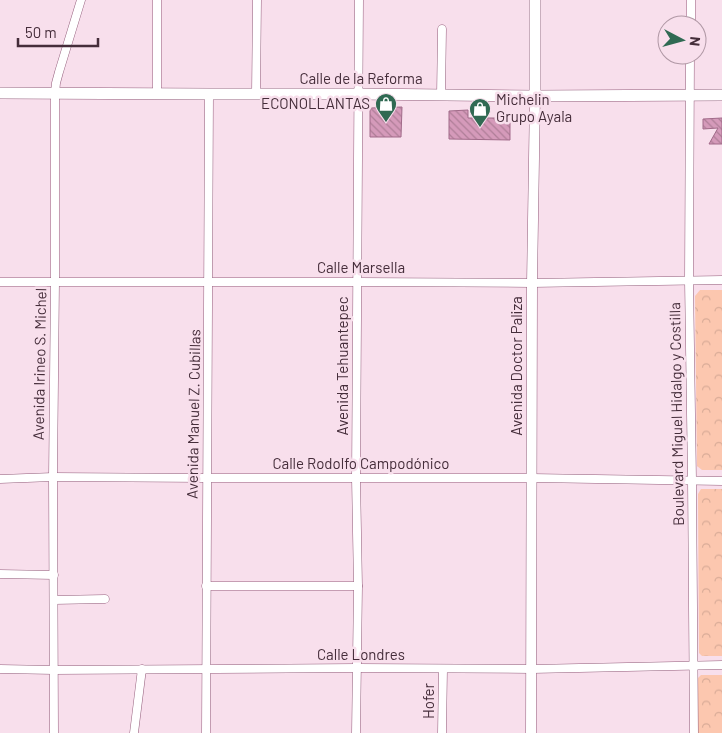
<svg xmlns="http://www.w3.org/2000/svg" width="722" height="733" font-family="Barlow,sans-serif">
  <style>
    .park { fill: url(#park-crowns) }
    .building { fill: url(#building-back-hatch); stroke: #a16a89 }
    .lines { fill: none; stroke-linecap: round; stroke-linejoin: round }
    .minor-casing { stroke: #935d7b; stroke-width: 9 }
    .tertiary-casing { stroke: #935d7b; stroke-width: 11 }
    .secondary-casing { stroke: #935d7b; stroke-width: 12 }
    .minor { stroke: #fff; stroke-width: 8 }
    .tertiary { stroke: #fff; stroke-width: 10 }
    .secondary { stroke: #fff; stroke-width: 11 }
    .labels { text-anchor: middle; stroke-width: 5; stroke-linejoin: round; paint-order: stroke }
    .street-label { font-size: 15px; fill: #452d3a; stroke: #f8dfec }
    .poi-label { font-size: 15px; fill: #452d3a; stroke: #f8dfec; text-anchor: start }
  </style>
  <defs>
    <pattern id="park-crowns" width="20" height="18" patternUnits="userSpaceOnUse" patternTransform="scale(1.25)"><rect width="20" height="18" fill="#fcc7af"/><path d="M2 6a3 3 0 1 1 6 0M12 15a3 3 0 1 1 6 0" fill="none" stroke="#d9ab97"/></pattern>
    <pattern id="building-back-hatch" width="6" height="6" patternUnits="userSpaceOnUse" patternTransform="scale(1.25)"><rect width="6" height="6" fill="#d59aba"/><path d="M-1 5l2 2M0 0l6 6M5-1l2 2" fill="none" stroke="#af7e98"/></pattern>
  </defs>
  <rect width="100%" height="100%" fill="#f8dfec"/>
  <!-- park -->
  <g class="park">
    <polygon points="700,290 722,290 722,470 702,470 697,466 695,296"/>
    <polygon points="701,489 722,489 722,656 702,656 699,653 698,494"/>
    <polygon points="701,675 722,675 722,733 698,733 698,678"/>
  </g>
  <!-- building -->
  <g class="building">
    <polygon points="402,107 401,137 370,137 370,108"/>
    <polygon points="468,110 468,118 510,118 510,140 449,139 449,111"/>
    <polygon points="722,118 722,144 709,144 718,128 703,129 703,119"/>
  </g>
  <g class="lines">
    <!-- minor casing -->
    <g class="minor-casing">
      <g id="minor">
        <polyline points="691,25 691,0"/>
        <polyline points="690,55 689,281 692,480 694,733"/>
        <polyline points="157,94 157,0"/>
        <polyline points="256,94 257,0"/>
        <polyline points="441,95 442,29"/>
        <polyline points="0,282 358,282 532,283 722,280"/>
        <polyline points="0,479 53,477 206,478 532,478 722,481"/>
        <polyline points="0,574 54,575"/>
        <polyline points="206,586 358,586"/>
        <polyline points="54,600 105,599"/>
        <polyline points="0,669 54,670 357,668 532,669 722,665"/>
        <polyline points="54,733 53,477 55,281 55,93 56,83 59,72 81,0"/>
        <polyline points="134,733 142,669"/>
        <path d="M206 733C206 520 209 307 209 94"/>
        <polyline points="356,733 358,586 356,478 359,0"/>
        <polyline points="442,733 443,669"/>
      </g>
    </g>
    <!-- tertiary casing -->
    <g class="tertiary-casing">
      <polyline id="tertiary" points="531,733 532,283 535,96"/>
    </g>
    <!-- secondary casing -->
    <g class="secondary-casing">
      <g id="secondary">
        <polyline points="0,93 209,94 360,94 535,96 722,95"/>
        <polyline points="535,96 535,0"/>
      </g>
    </g>
    <!-- minor -->
    <use href="#minor" class="minor"/>
    <!-- tertiary -->
    <use href="#tertiary" class="tertiary"/>
    <!-- secondary -->
    <use href="#secondary" class="secondary"/>
  </g>
  <!-- icons -->
  <defs>
    <g id="shop-pin" transform="scale(1.125)"><path d="M0 17L-7.5 6A9.5 9.5 0 1 1 7.5 6Z" fill="#306a53" stroke="#f8dfec"/><path d="M-5-2.5h2.3a2.7 3.5 0 0 1 5.4 0H5L5.5 6h-11ZM-1.5-2.5h3a1.5 2.3 0 0 0-3 0Z" fill="#fff"/></g>
  </defs>
  <g fill-rule="evenodd">
    <use href="#shop-pin" x="386" y="104"/>
    <use href="#shop-pin" x="480" y="109"/>
  </g>
  <g class="labels">
    <!-- street labels -->
    <g class="street-label">
      <text x="361" y="84">Calle de la Reforma</text>
      <text x="361" y="273">Calle Marsella</text>
      <text transform="translate(40 364) rotate(-89)" y="5">Avenida Irineo S. Michel</text>
      <text transform="translate(343 366) rotate(-90)" y="5">Avenida Tehuantepec</text>
      <text transform="translate(517 366) rotate(-90)" y="5">Avenida Doctor Paliza</text>
      <text transform="translate(194 414) rotate(-89)" y="5">Avenida Manuel Z. Cubillas</text>
      <text transform="translate(677 414) rotate(-91)" y="5">Boulevard Miguel Hidalgo y Costilla</text>
      <text x="361" y="469">Calle Rodolfo Campodónico</text>
      <text x="361" y="660">Calle Londres</text>
      <text transform="translate(429 701) rotate(-90)" y="5">Hofer</text>
    </g>
    <!-- poi labels -->
    <g class="poi-label">
      <text x="496" y="105">Michelin<tspan x="496" dy="17">Grupo Ayala</tspan></text>
      <text x="370" y="109" text-anchor="end">ECONOLLANTAS</text>
    </g>
  </g>
  <!-- north arrow -->
  <g transform="translate(682 40) rotate(96)"><circle r="24" fill="#f8dfec" stroke="#b098a5"/>
  <path d="M0-4L9 19L0 12L-9 19Z" fill="#306a53"/>
  <text y="-8" font-size="14" font-weight="bold" text-anchor="middle" fill="#452d3a">N</text>
  </g>
  <!-- scale -->
  <path d="M18 38v8h80v-8" fill="none" stroke="#452d3a" stroke-width="2.5"/>
  <text x="25" y="38" font-size="15" fill="#452d3a" stroke="#f8dfec" stroke-width="4" paint-order="stroke">50 m</text>
</svg>
